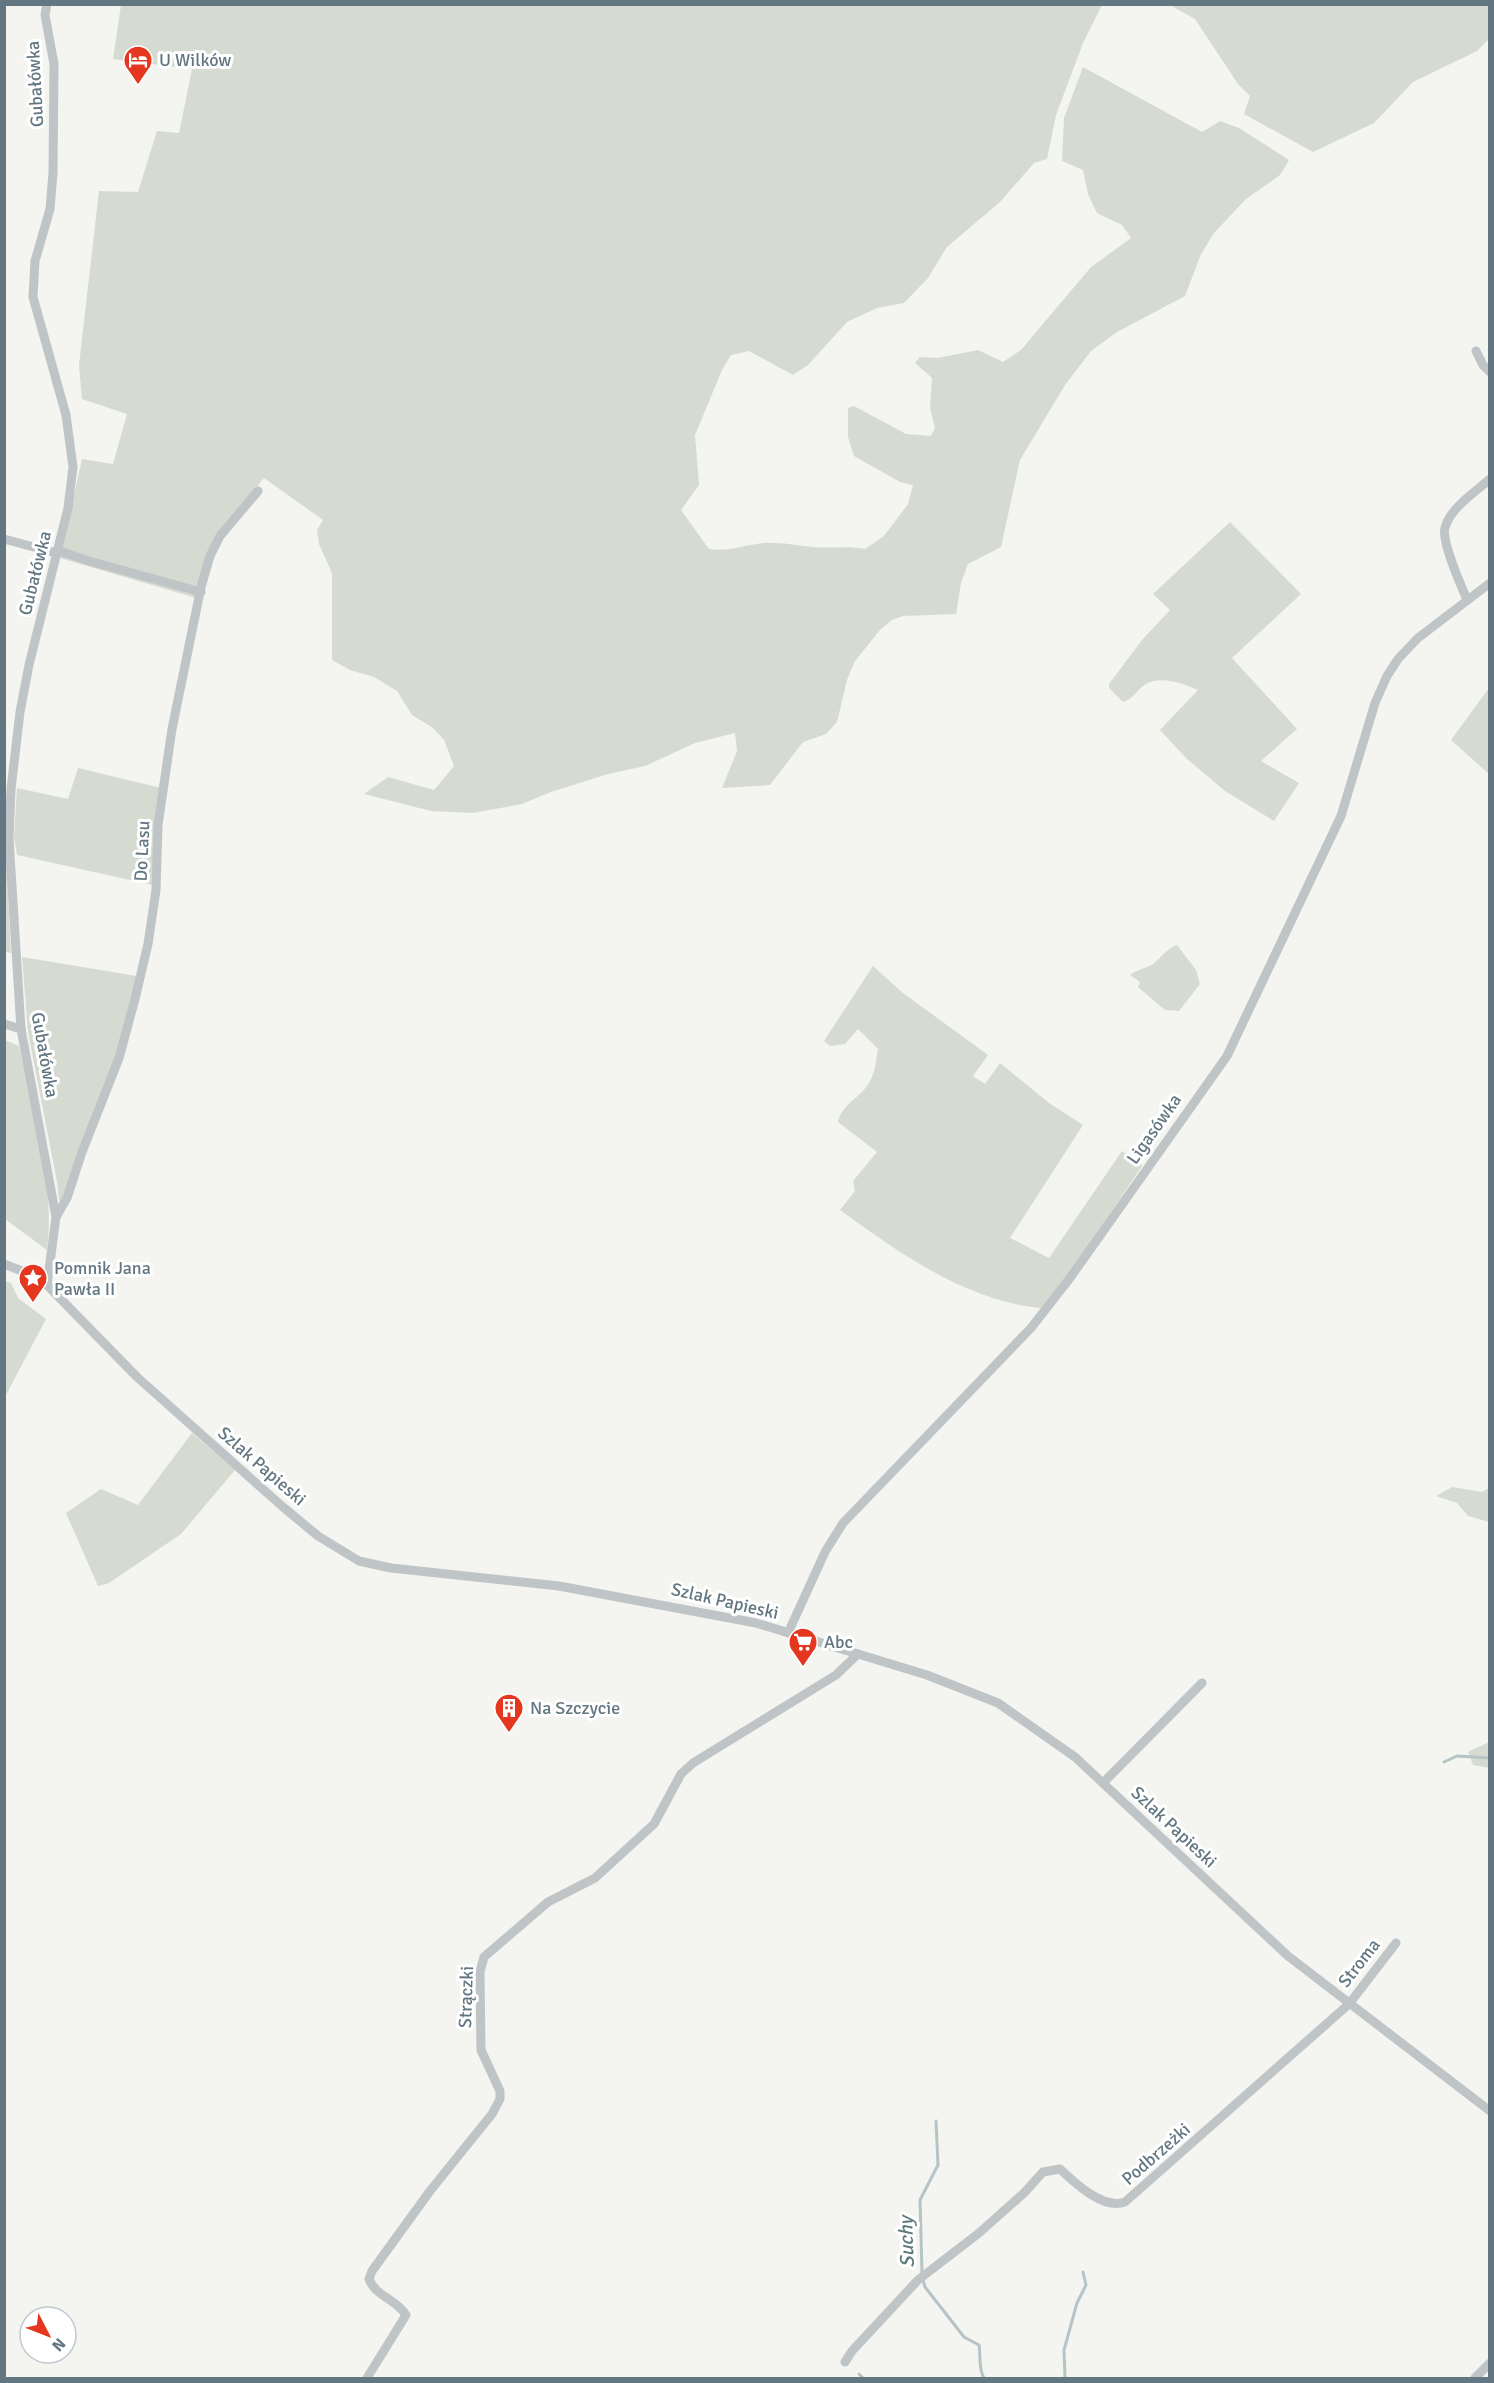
<svg xmlns="http://www.w3.org/2000/svg" width="1494" height="2383" font-family="Signika,sans-serif">
  <style>
    .green { fill: #d6dbd1 }
    .lines { fill: none; stroke-linecap: round; stroke-linejoin: round }
    .stream { stroke: #b6c4c7; stroke-width: 3 }
    .street { stroke: #bfc4c6; stroke-width: 9 }
    .labels { text-anchor: middle; stroke-width: 6; stroke-linejoin: round; paint-order: stroke }
    .poi-label { font-size: 18px; fill: #627781; stroke: #fff; text-anchor: start }
    .street-label { font-size: 18px; fill: #627781; stroke: #fff }
    .water-label { font-size: 20px; font-style: italic; fill: #5e7a7f; stroke: #fff }
  </style>
  <rect width="100%" height="100%" fill="#f4f4f0"/>
  <!-- green -->
  <g class="green">
    <path d="M121 5H1102L1083 43 1056 115 1047 159 1034 163 1000 202 947 247 928 278 904 303 877 308 847 322 808 365 793 375 749 351 731 355 722 370 695 435 699 485 681 510 709 549C729 552 744 545 764 543 783 542 796 546 814 547 831 549 848 545 865 549L884 536 908 504 913 485 900 482 854 456 848 437V408L854 406 906 434 931 436 935 428 930 408 932 378 915 363 920 357 937 358 978 350 1003 362 1021 350 1091 267 1131 238 1122 225 1097 213 1088 194 1083 170 1062 161 1064 118 1083 67 1202 132 1220 121 1239 128 1289 160 1280 175 1246 199 1214 233 1201 254 1185 296 1117 332 1091 351 1065 385 1020 460 1001 547 968 564 961 583 956 614 903 616 892 620 880 630 855 661 847 680 837 722 826 734 803 742 770 785 722 788 737 751 735 733 695 743 645 766 608 774 551 792 522 804 472 813 431 811 364 794 388 777 434 790 454 766 444 740 433 728 412 715 397 691 374 677 350 670 332 660V573L319 544 317 530 323 520 264 478 219 534 196 598 60 558 82 459 113 464 127 414 82 399 79 365 99 191 138 192 157 131 179 133 192 69 113 59Z"/>
    <polygon points="1170,5 1489,5 1489,39 1477,51 1413,82 1374,123 1313,152 1244,114 1250,96 1238,84 1195,19"/>
    <path d="M1230 522 1301 594 1232 658 1297 729 1261 761 1299 783 1274 821 1225 791 1186 758 1160 730 1198 690C1184 684 1161 675 1146 684 1137 689 1134 699 1123 702L1109 688V684L1142 640 1170 610 1153 594Z"/>
    <polygon points="1489,688 1490,774 1489,774 1451,740"/>
    <polygon points="78,768 161,788 153,885 17,855 14,838 17,788 68,799"/>
    <polygon points="4,853 6,853 11,953 5,952"/>
    <path d="M1177 945 1196 970 1200 984 1179 1011 1165 1010 1138 987 1140 982 1130 975C1137 969 1145 969 1153 964 1161 958 1167 948 1177 945Z"/>
    <polygon points="22,957 137,976 126,1028 61,1202 59,1200 57,1182 28,1032"/>
    <path d="M873 966 903 993 988 1055 973 1076 985 1084 1000 1063 1049 1103 1083 1125 1010 1238 1049 1258 1122 1151 1140 1163 1142 1166 1072 1270 1042 1308C968 1302 899 1253 840 1210L855 1191 853 1181 877 1152 838 1122C842 1104 857 1100 867 1086 875 1075 876 1062 878 1049L858 1029 845 1044 830 1046 824 1041Z"/>
    <path d="M5 1040 19 1046C32 1108 56 1187 47 1250L5 1219Z"/>
    <polygon points="5,1281 11,1283 18,1298 46,1319 5,1397"/>
    <polygon points="192,1433 235,1470 181,1534 109,1583 98,1586 66,1513 101,1489 138,1505"/>
    <polygon points="1452,1487 1482,1492 1489,1488 1489,1522 1468,1516 1457,1503 1436,1496"/>
    <polygon points="1489,1742 1489,1768 1473,1765 1468,1752"/>
  </g>
  <g class="lines">
    <!-- stream -->
    <g class="stream">
      <polyline points="1444,1762 1457,1756 1490,1758"/>
      <polyline points="922,2273 920,2200 938,2165 936,2121"/>
      <path d="M923 2280 925 2287 964 2337 979 2345C981 2357 978 2368 984 2378"/>
      <polyline points="859,2374 863,2378"/>
      <polyline points="1065,2378 1064,2350 1077,2303 1086,2285 1083,2272"/>
    </g>
    <!-- street -->
    <g class="street">
      <polyline points="47,4 45,15 54,64 53,173 50,209 35,261 33,297 66,415 73,467 68,508 29,665 20,712 11,789 9,839 21,1029 56,1217 47,1285"/>
      <polyline points="1476,351 1483,365 1490,372"/>
      <polyline points="4,539 56,553"/>
      <polyline points="57,550 89,561 201,592"/>
      <path d="M1467 600C1461 585 1441 541 1445 528 1450 508 1475 492 1490 479"/>
      <polyline points="4,1024 21,1029"/>
      <polyline points="56,1217 67,1198 82,1152 119,1058 135,999 148,944 156,890 158,825 172,729 201,587 210,556 220,536 258,491"/>
      <polyline points="4,1264 27,1273 47,1285 137,1377 283,1507 318,1536 359,1561 391,1568 559,1586 756,1623 927,1675 998,1703 1075,1757 1288,1956 1490,2111"/>
      <polyline points="788,1633 825,1552 843,1523 1031,1328 1070,1278 1227,1056 1341,816 1375,703 1387,676 1398,659 1418,638 1490,583"/>
      <polyline points="1103,1783 1202,1683"/>
      <path d="M845 2362 852 2351 918 2280 979 2233 1024 2193 1043 2172 1060 2169C1075 2183 1103 2210 1125 2202L1349 2004 1396 1943"/>
      <path d="M367 2378 406 2315C396 2299 375 2296 369 2279L372 2271 430 2191 492 2114 500 2099V2091L481 2050 480 1972 484 1957 548 1902 595 1878 654 1824 681 1774 693 1763 836 1675 858 1654"/>
      <polyline points="1475,2378 1490,2363"/>
    </g>
  </g>
  <!-- icons -->
  <defs>
    <g id="hotel-pin" transform="scale(1.5)"><path d="M0 17L-7.5 6A9.5 9.5 0 1 1 7.5 6Z" fill="#e5371f" stroke="#fff"/><path d="M-6-4.5h1.5V1H6V5H4.5V3h-9V5H-6ZM-4 0a1.8 1.8 0 1 1 3.6 0ZM.5 0V-2.5h3Q6-2.5 6 0Z" fill="#fff"/></g>
    <g id="sight-pin" transform="scale(1.5)"><path d="M0 17L-7.5 6A9.5 9.5 0 1 1 7.5 6Z" fill="#e5371f" stroke="#fff"/><path d="M0-6L1.8-2.2L6-1.7L2.9 1.2L3.7 5.4L0 3.3L-3.7 5.4L-2.9 1.2L-6-1.7L-1.8-2.2Z" fill="#fff"/></g>
    <g id="supermarket-pin" transform="scale(1.5)"><path d="M0 17L-7.5 6A9.5 9.5 0 1 1 7.5 6Z" fill="#e5371f" stroke="#fff"/><path d="M-6-5.5h2.5l.6 2H6L4.5 2H-2.5L-4.4-4H-6ZM-1.5 3.2a1.3 1.3 0 1 0 .1 0ZM3 3.2a1.3 1.3 0 1 0 .1 0Z" fill="#fff"/></g>
    <g id="building-pin" transform="scale(1.5)"><path d="M0 17L-7.5 6A9.5 9.5 0 1 1 7.5 6Z" fill="#e5371f" stroke="#fff"/><path d="M-4-6H4V6H1V3H-1V6H-4ZM-2.5-4.3h1.7v1.8h-1.7ZM.8-4.3h1.7v1.8H.8ZM-2.5-1h1.7V.8h-1.7ZM.8-1h1.7V.8H.8Z" fill="#fff"/></g>
  </defs>
  <g fill-rule="evenodd">
    <use href="#hotel-pin" x="138" y="60"/>
    <use href="#sight-pin" x="33" y="1278"/>
    <use href="#supermarket-pin" x="803" y="1642"/>
    <use href="#building-pin" x="509" y="1708"/>
  </g>
  <g class="labels">
    <!-- poi labels -->
    <g class="poi-label">
      <text x="159" y="66">U Wilków</text>
      <text x="54" y="1274">Pomnik Jana<tspan x="54" dy="21">Pawła II</tspan></text>
      <text x="824" y="1648">Abc</text>
      <text x="530" y="1714">Na Szczycie</text>
    </g>
    <!-- street labels -->
    <g class="street-label">
      <text transform="translate(35 84) rotate(-93)" y="6">Gubałówka</text>
      <text transform="translate(35 573) rotate(-76)" y="6">Gubałówka</text>
      <text transform="translate(142 851) rotate(-87)" y="6">Do Lasu</text>
      <text transform="translate(45 1055) rotate(80)" y="6">Gubałówka</text>
      <text transform="translate(1154 1129) rotate(-55)" y="6">Ligasówka</text>
      <text transform="translate(262 1466) rotate(41)" y="6">Szlak Papieski</text>
      <text transform="translate(725 1601) rotate(13)" y="6">Szlak Papieski</text>
      <text transform="translate(1174 1827) rotate(43)" y="6">Szlak Papieski</text>
      <text transform="translate(1359 1963) rotate(-52)" y="6">Stroma</text>
      <text transform="translate(466 1997) rotate(-88)" y="6">Strączki</text>
      <text transform="translate(1156 2154) rotate(-41)" y="6">Podbrzeżki</text>
    </g>
    <!-- water labels -->
    <g class="water-label">
      <text transform="translate(906 2242) rotate(-92)" y="7">Suchy</text>
    </g>
  </g>
  <!-- border -->
  <rect width="1494" height="2383" fill="none" stroke="#627781" stroke-width="12"/>
  <!-- north arrow -->
  <g transform="translate(48 2335) rotate(132)"><circle r="28" fill="#ffffff" stroke="#c0c9cd" stroke-width="1.5"/>
  <path d="M0-4.5L10 22L0 15L-10 22Z" fill="#e5371f"/>
  <text y="-9" font-size="16" font-weight="bold" text-anchor="middle" fill="#627781">N</text>
  </g>
</svg>
